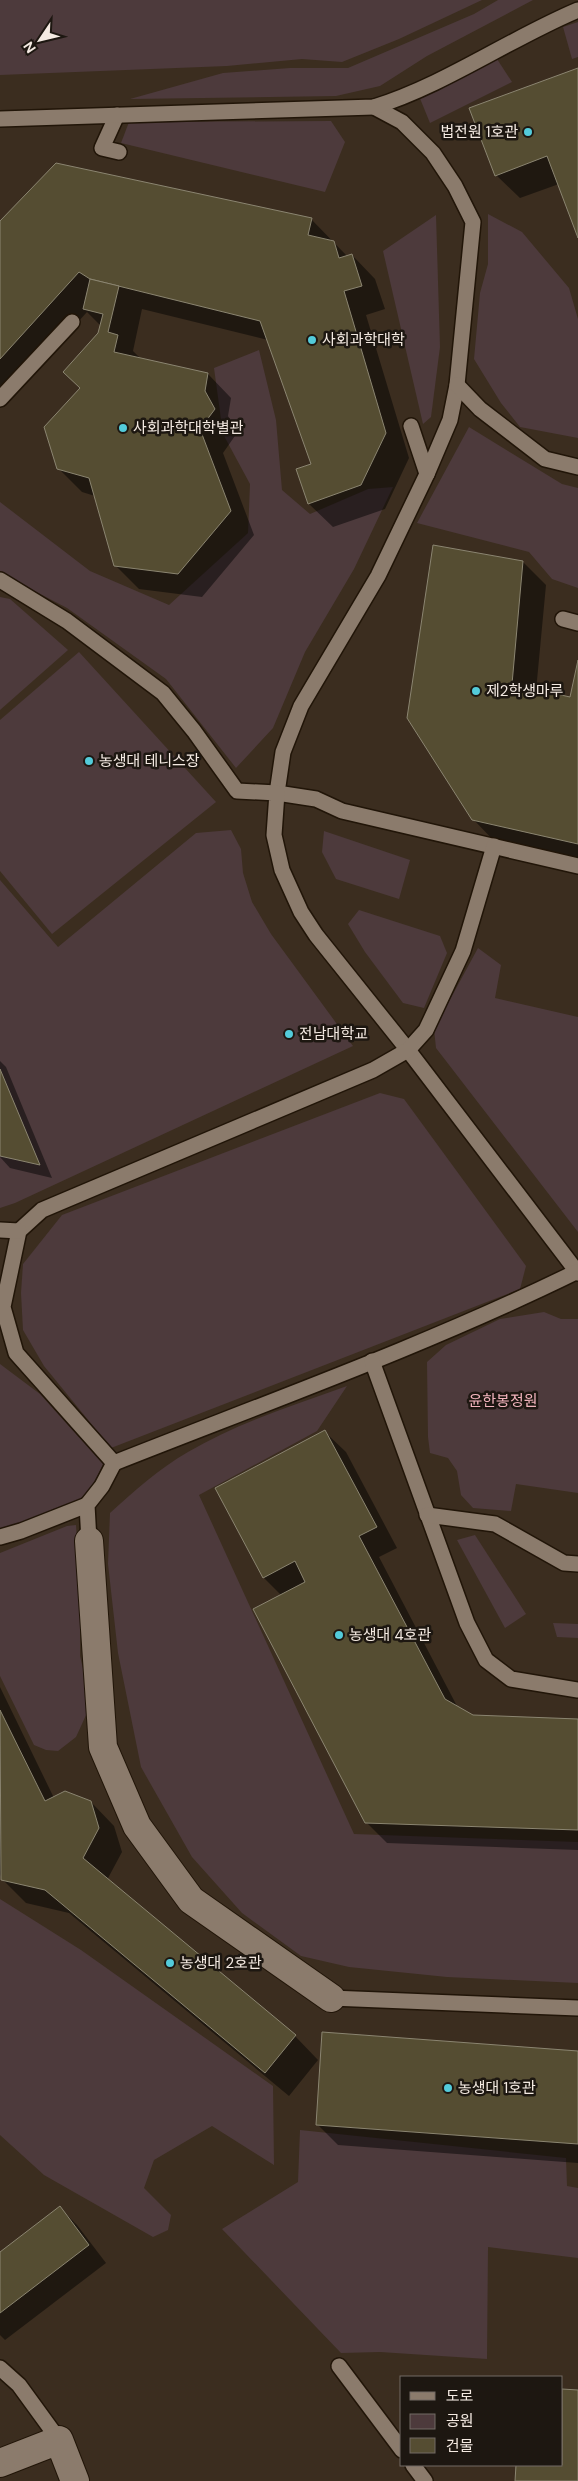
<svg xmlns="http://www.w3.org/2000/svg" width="578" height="2481" font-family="'DM Sans','Noto Sans KR',sans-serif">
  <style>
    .green { fill: #4d3a3c }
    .shadow { fill: #0007 }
    .building { fill: #554d32; stroke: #8b8571 }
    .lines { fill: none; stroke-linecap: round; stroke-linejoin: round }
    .lane-casing { stroke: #211508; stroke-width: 18 }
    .street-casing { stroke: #211508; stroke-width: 30 }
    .lane { stroke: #8b7b6c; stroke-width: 15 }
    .street { stroke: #8b7b6c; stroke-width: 28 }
    .poi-dot { fill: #53cbda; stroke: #1d1711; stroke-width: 2 }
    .labels { text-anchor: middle; stroke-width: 5; stroke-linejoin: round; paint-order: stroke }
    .poi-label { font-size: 15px; fill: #f4eae2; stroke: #1d1711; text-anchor: start }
    .park-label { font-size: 15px; fill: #f2b4bd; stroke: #1d1711 }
  </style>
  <rect width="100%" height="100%" fill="#3b2d1f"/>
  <!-- green -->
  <g class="green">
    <polygon points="0,0 482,0 399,39 342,62 302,59 227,66 0,75"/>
    <polygon points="498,0 533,0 427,56 380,86 336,96 130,99 223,73 290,68 348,68 474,14"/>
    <polygon points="578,22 578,57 572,59 563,27"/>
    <polygon points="497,59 512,82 430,123 419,96"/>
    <polygon points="331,121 345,142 325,192 121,143 129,122"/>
    <polygon points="488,214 522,232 569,288 578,319 578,438 520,427 501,403 474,359 480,293 488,264"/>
    <polygon points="436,215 440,347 431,417 423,424 383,251"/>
    <polygon points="259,350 276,420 282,490 310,514 368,489 393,487 354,569 305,652 273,728 236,768 166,679 67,608 0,573 0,502 90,571 169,605 248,533 250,484 223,434 214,368"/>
    <polygon points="469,427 562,484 578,488 578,588 552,579 529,552 417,523"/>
    <polygon points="0,597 10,599 68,650 0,710"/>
    <polygon points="79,652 216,802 52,934 0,871 0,720"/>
    <polygon points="231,830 241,849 243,873 252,902 271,934 353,1046 15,1203 0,1208 0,880 58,947 196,833"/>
    <polygon points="324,831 410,860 399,899 336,879 322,852"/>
    <polygon points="359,910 440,936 447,953 424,1008 403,1003 365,952 348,924"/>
    <polygon points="478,948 501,965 495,998 578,1017 578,1232 436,1048 434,1029"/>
    <polygon points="380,1093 404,1099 526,1266 520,1289 111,1448 44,1366 23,1330 21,1293 23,1264 62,1215"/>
    <polygon points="544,1312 561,1319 578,1319 578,1493 516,1484 511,1511 473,1508 461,1495 457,1471 448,1458 430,1453 428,1437 427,1362 446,1345 500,1319"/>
    <path d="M0 1364 40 1394 103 1464C97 1477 91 1490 80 1500 69 1511 17 1525 0 1529Z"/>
    <path d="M347 1386 317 1431 199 1495 354 1834 578 1842V1983L447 1977 349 1967 301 1956 242 1913 192 1857 141 1767 118 1653 108 1564 110 1513C134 1491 160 1468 188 1452 237 1423 294 1405 347 1386Z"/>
    <polygon points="76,1525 80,1584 80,1656 88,1690 87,1713 76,1737 58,1751 46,1750 34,1745 0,1676 0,1553 67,1526"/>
    <polygon points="475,1535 526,1614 505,1628 457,1540"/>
    <polygon points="553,1623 578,1624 578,1638 557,1637"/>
    <polygon points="0,1899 81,1950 273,2086 274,2165 212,2126 154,2160 144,2188 171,2215 168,2230 153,2237 44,2175 0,2135"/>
    <polygon points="300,2130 566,2158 567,2186 578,2188 578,2258 488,2247 487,2359 380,2352 341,2353 222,2229 298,2182"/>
  </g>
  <!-- shadow -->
  <g class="shadow">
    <polygon points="578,69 578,234 559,184 520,198 496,175"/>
    <polygon points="311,219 347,256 352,255 375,279 385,309 366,315 409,458 385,509 333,527 309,504 297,470 313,465 268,340 142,309 133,351 141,359 208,374 231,398 228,416 237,433 223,453 254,535 202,597 139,589 115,565 95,496 82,492 58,468 101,326 87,312 0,408 0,223"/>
    <polygon points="523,562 546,585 536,691 571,699 578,666 578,861 496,843 473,819"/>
    <polygon points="0,1061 6,1067 52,1178 10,1168 0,1157"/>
    <polygon points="325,1432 346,1452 397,1548 379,1557 458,1708 473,1717 578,1721 578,1850 387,1843 366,1822 281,1595 264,1578"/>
    <polygon points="0,1687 54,1798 91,1802 114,1826 122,1852 107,1880 295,2036 318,2060 289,2096 69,1913 26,1903 2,1879 0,1874"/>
    <polygon points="578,2052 578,2163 338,2145 317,2124"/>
    <polygon points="60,2208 77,2225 106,2263 5,2340 0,2335 0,2253"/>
    <polygon points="562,2390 578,2391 578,2481 516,2481 517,2465 562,2465"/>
  </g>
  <!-- building -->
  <g class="building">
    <polygon points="578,68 578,238 547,156 495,176 469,108"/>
    <polygon points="56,163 312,218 308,235 334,241 339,258 352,254 362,286 344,291 386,433 361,485 308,504 296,469 311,464 260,321 90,279 79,272 0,359 0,221"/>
    <polygon points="90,279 119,286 108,332 118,335 114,352 208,373 205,391 215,409 200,429 231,511 178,574 114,566 89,478 57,469 44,427 80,388 63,372 98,333 103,314 83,309"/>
    <polygon points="433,545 523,561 512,684 570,697 578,660 578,844 472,820 407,718"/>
    <polygon points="0,1069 40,1165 0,1156"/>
    <polygon points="325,1430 377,1527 359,1536 445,1699 473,1715 578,1719 578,1830 365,1823 253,1609 305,1582 295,1561 263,1578 215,1488"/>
    <polygon points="0,1710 45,1801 65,1791 91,1801 99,1828 83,1858 296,2035 265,2073 45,1890 1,1880"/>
    <polygon points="322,2032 578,2051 578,2144 316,2125"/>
    <polygon points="60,2206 89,2245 0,2313 0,2252"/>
    <polygon points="562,2389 578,2390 578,2481 515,2481 516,2465 562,2465"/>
  </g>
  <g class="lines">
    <!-- lane casing -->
    <g class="lane-casing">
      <g id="lane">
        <polyline points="374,107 402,122 433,153 455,186 473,222 457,385 450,420 427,474 378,576 301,706 283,752 277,793 316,799 342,811 578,866"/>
        <polyline points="117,115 102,148 119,152"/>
        <path d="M0 119 374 107C445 85 509 39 578 10"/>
        <polyline points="457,385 480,409 545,459 578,467"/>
        <polyline points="0,399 72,322"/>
        <polyline points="411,426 427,474"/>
        <polyline points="0,580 67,621 163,693 194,731 237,791 277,793 274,835 282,870 301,912 316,935 408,1050 578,1273"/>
        <polyline points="563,619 578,623"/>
        <path d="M494 846 463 951 426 1030 408 1050 373 1070 42 1210 19 1231 3 1307 16 1353 114 1463C268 1402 427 1345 576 1272"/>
        <polyline points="0,1230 19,1231"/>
        <polyline points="372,1361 467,1623 486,1660 511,1679 578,1690"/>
        <polyline points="427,1515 495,1524 564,1563 578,1564"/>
        <polyline points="0,1537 21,1531 87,1505"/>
        <polyline points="89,1541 87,1505 102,1486 114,1463"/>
        <polyline points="331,1998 578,2008"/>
        <polyline points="339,2366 402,2450"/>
        <polyline points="0,2368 19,2385 59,2440"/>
        <polyline points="413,2465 425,2481"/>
      </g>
    </g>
    <!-- street casing -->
    <g class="street-casing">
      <g id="street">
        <polyline points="89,1541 103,1747 137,1826 191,1900 331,1998"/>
        <polyline points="0,2463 59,2440 75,2481"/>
      </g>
    </g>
    <!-- lane -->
    <use href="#lane" class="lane"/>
    <!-- street -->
    <use href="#street" class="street"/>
  </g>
  <!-- markers -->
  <g class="poi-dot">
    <circle cx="528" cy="132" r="5"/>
    <circle cx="312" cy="340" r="5"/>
    <circle cx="123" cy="428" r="5"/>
    <circle cx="476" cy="691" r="5"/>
    <circle cx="89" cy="761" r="5"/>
    <circle cx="289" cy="1034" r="5"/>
    <circle cx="339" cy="1635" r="5"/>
    <circle cx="170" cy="1963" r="5"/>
    <circle cx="448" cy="2088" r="5"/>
  </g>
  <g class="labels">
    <!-- poi labels -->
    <g class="poi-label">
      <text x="518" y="137" text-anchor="end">법전원 1호관</text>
      <text x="322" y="345">사회과학대학</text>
      <text x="133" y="433">사회과학대학별관</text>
      <text x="486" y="696">제2학생마루</text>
      <text x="99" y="766">농생대 테니스장</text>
      <text x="299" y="1039">전남대학교</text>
      <text x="349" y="1640">농생대 4호관</text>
      <text x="180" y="1968">농생대 2호관</text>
      <text x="458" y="2093">농생대 1호관</text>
    </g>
    <!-- park labels -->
    <g class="park-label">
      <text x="503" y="1406">윤한봉정원</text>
    </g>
  </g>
  <!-- legend -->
  <rect x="400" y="2376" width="162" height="90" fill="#1d1711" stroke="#736b65"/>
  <rect x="410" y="2392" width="25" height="8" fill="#8b7b6c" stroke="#736b65"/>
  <text x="446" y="2401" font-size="15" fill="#f4eae2">도로</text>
  <rect x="410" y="2414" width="25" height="15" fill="#4d3a3c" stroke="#736b65"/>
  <text x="446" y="2426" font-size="15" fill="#f4eae2">공원</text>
  <rect x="410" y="2438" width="25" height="15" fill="#554d32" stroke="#736b65"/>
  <text x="446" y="2451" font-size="15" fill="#f4eae2">건물</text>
  <!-- north arrow -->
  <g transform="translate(40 40) rotate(235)" stroke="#1d1711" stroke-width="4" paint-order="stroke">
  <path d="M0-4L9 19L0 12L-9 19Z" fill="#f4eae2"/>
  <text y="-8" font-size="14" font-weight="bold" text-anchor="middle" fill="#f4eae2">N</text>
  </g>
</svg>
